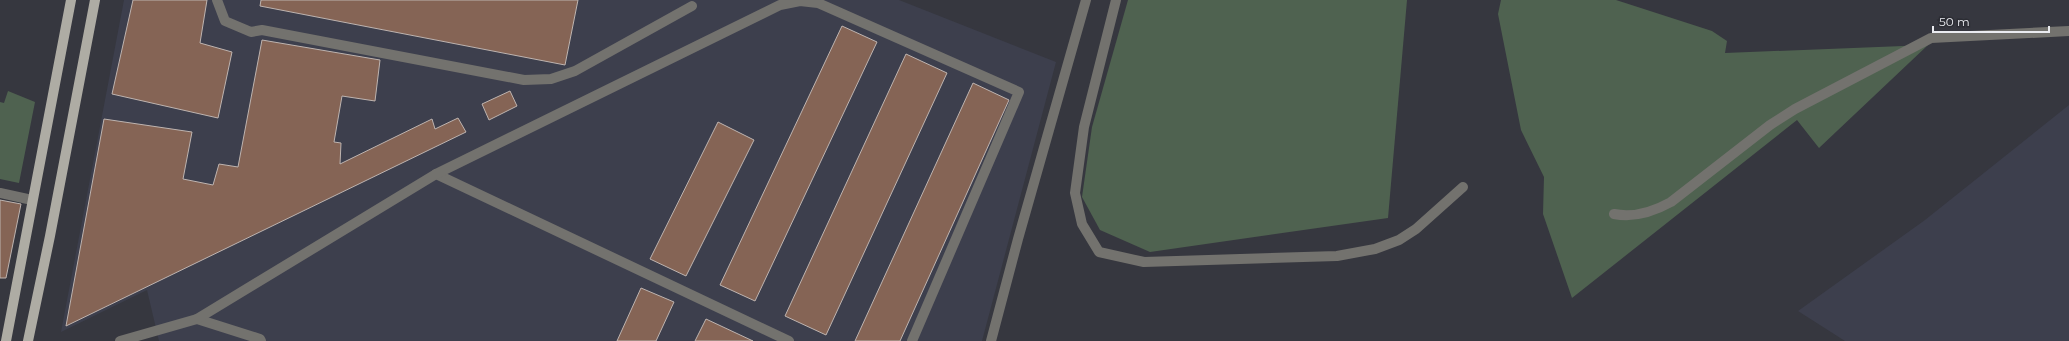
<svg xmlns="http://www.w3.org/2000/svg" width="2069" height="341" font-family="Montserrat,sans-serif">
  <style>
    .built { fill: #3d3f4d }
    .green { fill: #4f6250 }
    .building { fill: #856455; stroke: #beb4b0 }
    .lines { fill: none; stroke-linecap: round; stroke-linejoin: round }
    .minor { stroke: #73726e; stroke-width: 10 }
    .major { stroke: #aeaca4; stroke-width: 10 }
  </style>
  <rect width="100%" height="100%" fill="#36373f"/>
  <!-- built -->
  <g class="built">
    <polygon points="124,0 899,0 1056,62 982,341 159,341 147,290 61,332"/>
    <polygon points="2069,105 2069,341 1845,341 1798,311 1925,220"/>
  </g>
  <!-- green -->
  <g class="green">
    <polygon points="1128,0 1407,0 1388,218 1150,252 1100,230 1082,197 1092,127"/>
    <polygon points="1501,0 1616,0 1712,31 1727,41 1725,53 1928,45 1819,148 1797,120 1572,298 1543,214 1544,177 1521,130 1498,14"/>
    <polygon points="8,91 35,102 19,183 0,179 0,102 4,103"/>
  </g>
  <!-- building -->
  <g class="building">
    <polygon points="133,0 207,0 200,43 232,52 218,118 112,94"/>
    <polygon points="261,0 578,0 565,65 260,6"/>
    <polygon points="842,26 877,42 755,301 720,285"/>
    <polygon points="262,40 380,60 375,101 342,96 334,142 341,143 340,164 432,119 435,129 458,118 466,132 66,326 104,119 192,132 183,179 213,185 219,164 238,167"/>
    <polygon points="906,54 947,73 826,335 785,316"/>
    <polygon points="973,83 1009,100 900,341 855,341"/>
    <polygon points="510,91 517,106 489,120 482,104"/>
    <polygon points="718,122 754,140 686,276 650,259"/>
    <polygon points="0,200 21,204 6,278 0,278"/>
    <polygon points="641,288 674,302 656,341 617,341"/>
    <polygon points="706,319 753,341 695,341"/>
  </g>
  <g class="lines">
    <!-- minor -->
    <g class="minor">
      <polyline points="217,0 225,21 251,32 262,30 524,80 551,79 575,71 692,6"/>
      <polyline points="1116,0 1084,127 1075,193 1082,224 1099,252 1144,262 1337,256 1375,249 1399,240 1416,229 1463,187"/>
      <polyline points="436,174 789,341"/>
      <polyline points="0,193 32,200"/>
      <path d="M1614 214C1634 218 1653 212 1671 202L1770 125 1795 109 1931 38 2069 31"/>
      <polyline points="197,319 260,339 261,341"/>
      <polyline points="120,341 197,319 436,174 780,5 800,1 818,3 1019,92 912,341"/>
      <polyline points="991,341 1018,239 1086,0"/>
    </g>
    <!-- major -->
    <g class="major">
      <polyline points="6,341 71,0"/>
      <polyline points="28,341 50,236 95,0"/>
    </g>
  </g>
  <!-- scale -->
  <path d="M1933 26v6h116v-6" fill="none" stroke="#eaebf0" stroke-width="2"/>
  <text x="1939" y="26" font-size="12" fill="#eaebf0" stroke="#2c2d34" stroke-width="3" paint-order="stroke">50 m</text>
</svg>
